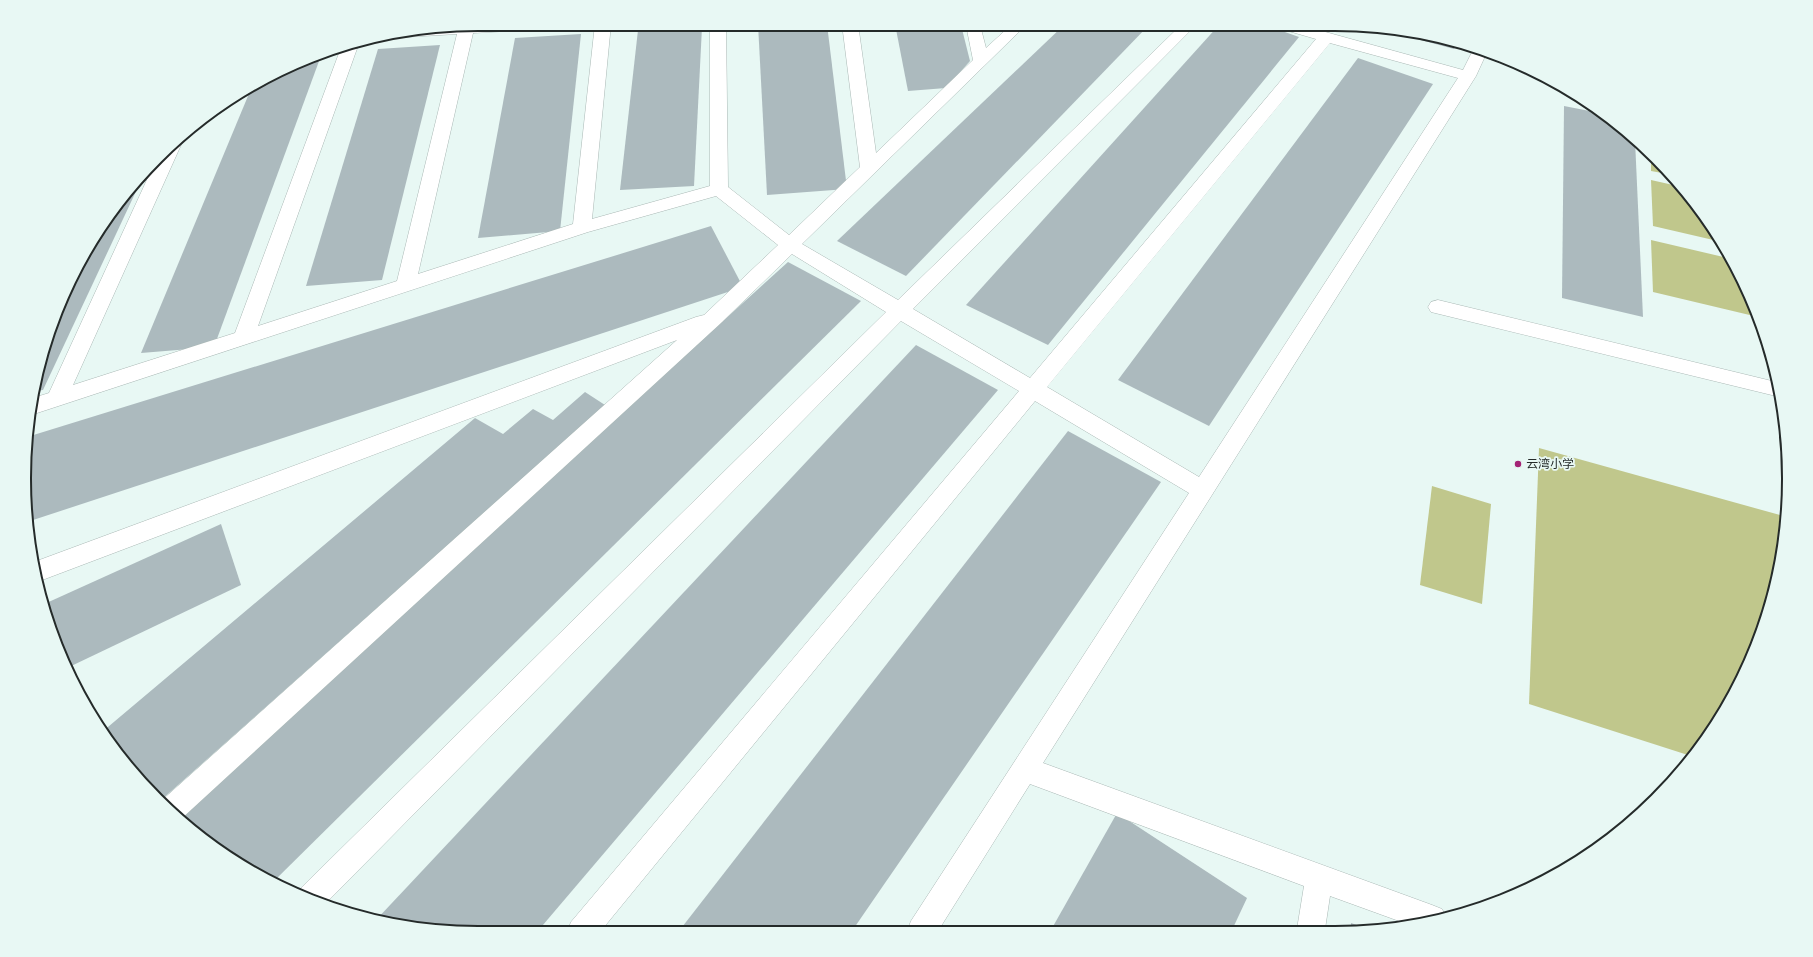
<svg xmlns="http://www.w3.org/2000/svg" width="1813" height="957" font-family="Arial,'Noto Sans SC',sans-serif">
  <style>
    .green { fill: #c0c78c }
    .building { fill: #acbabe }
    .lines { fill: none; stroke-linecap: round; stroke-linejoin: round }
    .service-casing { stroke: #aab8b5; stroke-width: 1 }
    .minor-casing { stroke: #aab8b5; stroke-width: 1 }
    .service { fill: #fff; fill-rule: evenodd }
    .minor { fill: #fff; fill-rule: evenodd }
    .poi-dot { fill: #a32475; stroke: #e8f8f4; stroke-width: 1.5 }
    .labels { text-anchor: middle; stroke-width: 3.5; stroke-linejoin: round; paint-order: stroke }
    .poi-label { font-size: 12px; fill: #252b2a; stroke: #e8f8f4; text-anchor: start }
    .rim { fill: none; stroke: #252b2a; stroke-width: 2 }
  </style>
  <rect width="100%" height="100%" fill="#e8f8f4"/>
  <!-- green -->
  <g class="green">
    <polygon points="1651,155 1673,175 1651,171"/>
    <polygon points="1651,180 1682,187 1722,242 1653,226"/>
    <polygon points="1651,240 1732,259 1758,317 1653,292"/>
    <polygon points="1539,448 1787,517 1773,596 1742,680 1691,756 1529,704"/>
    <polygon points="1432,486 1491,504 1482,604 1420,585"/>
  </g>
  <!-- building -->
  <g class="building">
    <polygon points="758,24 827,24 847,189 767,195"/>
    <polygon points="895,24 961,25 970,61 946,88 908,91"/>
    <polygon points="1064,25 1149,25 906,276 837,241"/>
    <polygon points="1219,25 1265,25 1299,37 1048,345 966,305"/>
    <polygon points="1369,26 1452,40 1458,42 1454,49"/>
    <polygon points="702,27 694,186 620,190 638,30"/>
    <polygon points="581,34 560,231 478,238 515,38"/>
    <polygon points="440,45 382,280 306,286 378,49"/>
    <polygon points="322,53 214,347 141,353 253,84"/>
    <polygon points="1358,58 1433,84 1209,426 1118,380"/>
    <polygon points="1564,106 1605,114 1635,140 1643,317 1562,298"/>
    <polygon points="146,170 43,390 35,391 39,361 59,304 100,226 137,179"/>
    <polygon points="711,226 743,287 27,522 25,508 25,449 27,437"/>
    <polygon points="788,262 861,301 272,883 202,839 177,817"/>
    <polygon points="916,345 998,390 537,932 449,932 376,920"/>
    <polygon points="585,392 605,405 159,802 157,800 102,732 475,418 503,434 533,409 553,420"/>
    <polygon points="1068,431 1161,482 852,931 679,931"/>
    <polygon points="221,524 241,585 67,668 59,653 42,605"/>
    <polygon points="1117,813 1247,898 1232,930 1051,930"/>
    <polygon points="1351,923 1368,929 1351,929"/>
  </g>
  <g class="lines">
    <!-- service casing -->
    <g class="service-casing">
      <polygon id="service" points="1438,300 1776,382 1780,397 1431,312 1428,307 1431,302"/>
    </g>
    <!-- minor casing -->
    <g class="minor-casing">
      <path id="minor" d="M478 24H551L548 27 543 29 473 33 418 274 573 224 595 24H611L592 219 710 186V24H726L728 187 789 235 860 167 842 24H858L876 153 973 60 966 25H980L986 48 1011 25H1026L802 244 898 300 1181 25H1196L913 309 1030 378 1316 39 1278 28 1275 25H1300L1463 70 1474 48 1487 52 1476 76 1043 763 1432 905 1442 909 1445 915 1410 925 1330 896 1325 929H1297L1304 886 1030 784 938 931H907L911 921 1189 493 1035 401 600 932H567L571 922 1019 391 901 321 325 904 298 894 300 889 886 312 792 254 722 322 180 820 160 802 677 340 37 582 34 562 696 317 704 315 778 245 716 196 588 232 31 415 33 398 49 393 156 160 177 141 181 145 73 385 235 333 342 45 358 41 359 43 258 326 397 281 457 34 389 38 382 35ZM1330 43 1458 78 1199 477 1047 387Z"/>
    </g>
    <!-- service -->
    <use href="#service" class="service"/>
    <!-- minor -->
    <use href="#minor" class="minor"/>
  </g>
  <!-- markers -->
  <circle class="poi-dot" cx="1518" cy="464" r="4"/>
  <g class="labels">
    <!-- poi labels -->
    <g class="poi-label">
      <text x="1526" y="468">云湾小学</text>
    </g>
  </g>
  <!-- crop -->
  <path d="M0 0H1813V957H0ZM478 31H1335A447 447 0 0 1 1782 478V479A447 447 0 0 1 1335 926H478A447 447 0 0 1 31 479V478A447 447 0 0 1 478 31Z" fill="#e8f8f4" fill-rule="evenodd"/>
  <path class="rim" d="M478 31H1335A447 447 0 0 1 1782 478V479A447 447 0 0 1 1335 926H478A447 447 0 0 1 31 479V478A447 447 0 0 1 478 31Z"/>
</svg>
